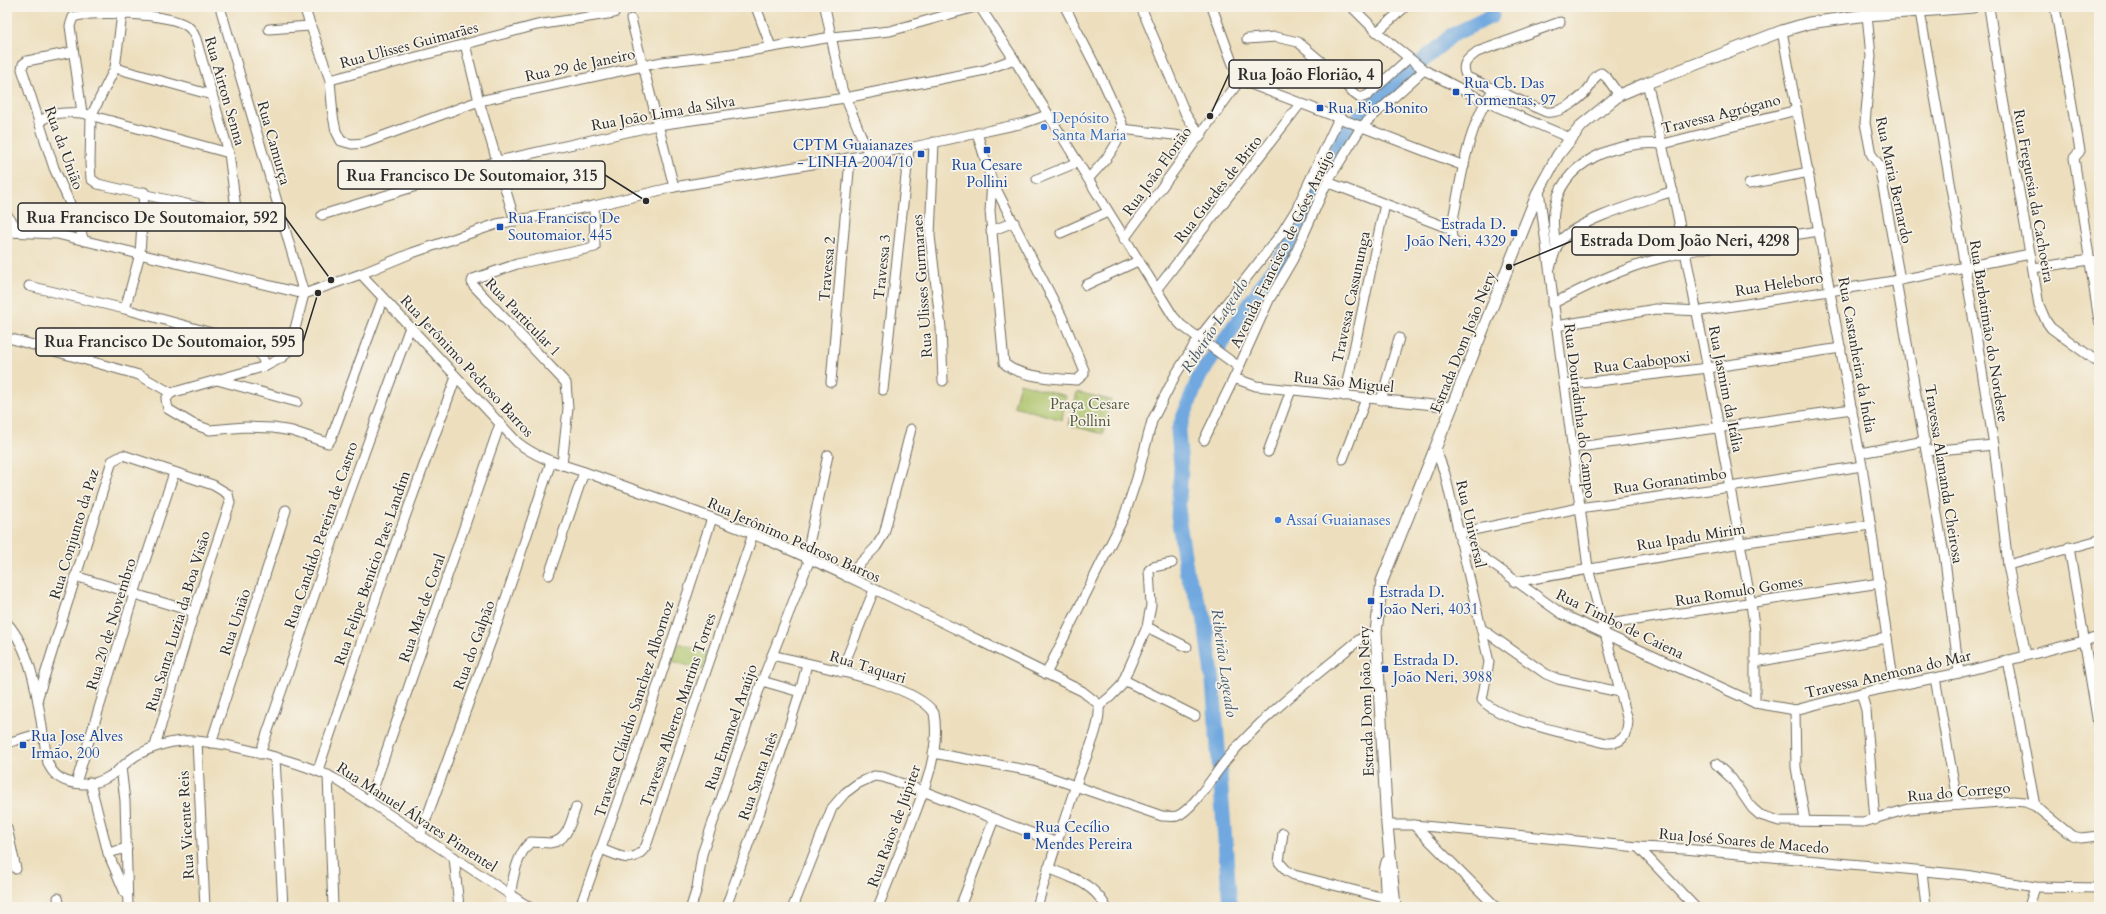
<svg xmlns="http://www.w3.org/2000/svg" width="2106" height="914" font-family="Cardo,serif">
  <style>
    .grass { fill: #aac267; stroke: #6a7649 }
    .park { fill: url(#park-dots); stroke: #6a7649 }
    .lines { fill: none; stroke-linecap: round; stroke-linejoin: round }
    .river { stroke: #70a8df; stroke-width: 15 }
    .minor-casing { stroke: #6f6a5e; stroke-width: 11 }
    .major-casing { stroke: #6f6a5e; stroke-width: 13 }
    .minor { stroke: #fff; stroke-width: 9 }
    .major { stroke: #fff; stroke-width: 11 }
    .transit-dot { fill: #1a4fb4; stroke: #f7f3e8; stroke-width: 1.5 }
    .shop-dot { fill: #3f7fe0; stroke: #f7f3e8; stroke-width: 1.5 }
    .labels { text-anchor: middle; stroke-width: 3.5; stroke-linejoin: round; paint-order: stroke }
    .street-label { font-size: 15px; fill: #2b2b2b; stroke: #f7f3e8 }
    .transit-label { font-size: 15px; fill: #164399; stroke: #f7f3e8; text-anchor: start }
    .shop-label { font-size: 15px; fill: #366cbe; stroke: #f7f3e8; text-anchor: start }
    .park-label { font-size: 15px; fill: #51583d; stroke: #f7f3e8 }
    .water-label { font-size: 16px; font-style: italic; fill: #43576a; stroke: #f7f3e8 }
    .leader { fill: none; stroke: #2b2b2b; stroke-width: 1.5 }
    .callout-dot { fill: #2b2b2b; stroke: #f7f3e8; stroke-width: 1.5 }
    .callout { fill: #f7f3e8; stroke: #2b2b2b; stroke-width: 1.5 }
    .callout-label { font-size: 16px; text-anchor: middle; font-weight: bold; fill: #2b2b2b }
  </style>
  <defs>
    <pattern id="park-dots" width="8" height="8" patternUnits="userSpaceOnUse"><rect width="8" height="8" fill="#aac267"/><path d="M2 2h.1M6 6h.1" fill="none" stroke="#8b9e55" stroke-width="1.8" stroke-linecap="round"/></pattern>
  </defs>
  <rect width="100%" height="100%" fill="#f7f3e8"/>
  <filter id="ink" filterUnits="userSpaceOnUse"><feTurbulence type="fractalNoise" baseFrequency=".025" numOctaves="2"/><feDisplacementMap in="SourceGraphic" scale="8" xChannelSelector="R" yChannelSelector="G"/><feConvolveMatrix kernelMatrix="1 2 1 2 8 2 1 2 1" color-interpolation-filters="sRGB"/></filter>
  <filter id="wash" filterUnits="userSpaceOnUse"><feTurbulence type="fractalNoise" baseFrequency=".012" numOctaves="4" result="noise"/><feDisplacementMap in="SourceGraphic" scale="16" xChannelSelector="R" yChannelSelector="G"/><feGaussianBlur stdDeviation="0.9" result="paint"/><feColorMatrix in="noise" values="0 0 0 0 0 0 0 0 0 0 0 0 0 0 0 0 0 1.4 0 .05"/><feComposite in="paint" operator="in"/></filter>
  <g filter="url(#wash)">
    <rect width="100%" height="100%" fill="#eddfbe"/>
    <!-- grass -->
    <g class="grass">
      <polygon points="1020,383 1066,396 1062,420 1014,406"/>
      <polygon points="678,643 710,653 703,670 672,661"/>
    </g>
    <!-- park -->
    <polygon class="park" points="1077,392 1111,400 1103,434 1069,425"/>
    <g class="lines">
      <!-- river -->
      <polyline class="river" points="1230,907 1213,682 1204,616 1187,574 1178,516 1181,467 1178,431 1199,377 1285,252 1342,137 1360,116 1452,35 1492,16"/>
    </g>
  </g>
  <g filter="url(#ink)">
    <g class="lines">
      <!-- minor casing -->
      <g class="minor-casing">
        <g id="minor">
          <polyline points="220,7 304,294 290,348 283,357 266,366 171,393 166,399 168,409 193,424 210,430 245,427 273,428 292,431 328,443 331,439 383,298"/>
          <polyline points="304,7 330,80 333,116 336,131 341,141 352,144 364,143 479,101 662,62 731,54 832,37 890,31 975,7"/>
          <polyline points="756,7 771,47"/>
          <polyline points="825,7 842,89 869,155"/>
          <polyline points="980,7 1014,59 1173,316 1181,325 1239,367"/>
          <path d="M1065 7 1101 77 1122 123C1122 144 1101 165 1088 179"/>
          <polyline points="1141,7 1186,115 1194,127 1202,134"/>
          <polyline points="1212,7 1232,62 1240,80 1464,166"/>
          <polyline points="1352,7 1377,32 1424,70 1484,101 1570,138"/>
          <polyline points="1989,7 2002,93 2039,305 2046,321 2051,328 2099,363"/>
          <polyline points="2055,7 2080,151 2074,158 2099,321"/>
          <polyline points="1920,12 1965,267 1994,445 2008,565 2026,655"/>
          <polyline points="1867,15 1871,56 1865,123 1871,154 1879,165 1900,280"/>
          <polyline points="631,19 674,187"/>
          <path d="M1560 22 1477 52C1467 59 1460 65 1467 77L1546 112C1561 114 1583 98 1591 85 1594 80 1594 76 1601 73L1607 78 1619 95"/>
          <polyline points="269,29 310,26"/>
          <polyline points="1782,31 1862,466 1894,686"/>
          <polyline points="1377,32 1405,7"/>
          <polyline points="1247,39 1276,37 1298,42 1336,74 1352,92 1360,98 1368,95 1408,59"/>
          <polyline points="465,44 479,101 515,221"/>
          <polyline points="72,52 27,61 23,64 22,69 54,168 76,217 84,241"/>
          <polyline points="115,68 212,95"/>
          <polyline points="330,80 537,25 614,13"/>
          <path d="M1647 83C1666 156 1681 229 1695 303 1715 403 1733 503 1751 604L1755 632V703"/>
          <path d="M82 113 70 26 73 17C95 11 168 13 187 26 192 29 194 34 196 39L229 153 236 209 230 214 98 184 91 179 90 163 91 116 115 68 122 14"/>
          <path d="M39 122C52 112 66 112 82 113L229 153"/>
          <polyline points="1122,129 1199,138"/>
          <path d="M977 133 992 181 1062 317 1084 370V374L1077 380C1058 379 1017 377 1004 363L990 211 992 181"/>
          <polyline points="934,142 930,236 941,328 943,381"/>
          <polyline points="1037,179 1078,162"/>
          <polyline points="1327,182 1451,229 1452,239 1455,241"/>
          <polyline points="1749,184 1809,172"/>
          <polyline points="144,192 140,254 125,309 248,343 259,351 266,366"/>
          <polyline points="7,215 19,231"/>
          <polyline points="322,215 498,161 658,125 845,98 985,70 1014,59"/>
          <path d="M1451 229C1461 184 1466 126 1494 89"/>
          <polyline points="991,231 1014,222"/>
          <polyline points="7,232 57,234 304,294 361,274 412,253 497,224 594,206 674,187 909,148 1024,123 1047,115"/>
          <polyline points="1061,233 1108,212"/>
          <polyline points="1124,239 1240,80"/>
          <path d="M1556 249C1555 237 1552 224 1554 212 1560 161 1618 140 1663 144L1797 110"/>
          <path d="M1550 268C1553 259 1555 247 1561 240 1578 220 1647 200 1673 191"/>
          <polyline points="2033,268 2090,260 2099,261"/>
          <path d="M361 274 517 442C542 462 567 465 596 476 648 495 702 513 753 534 864 581 974 639 1082 691L1096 702 1099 706"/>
          <polyline points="1896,280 1945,560 1959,673"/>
          <polyline points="1086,285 1138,261"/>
          <polyline points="29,286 125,309"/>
          <polyline points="1156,290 1300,104"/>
          <path d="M1552 304C1587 286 1623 268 1661 258 1713 244 1767 239 1820 231"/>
          <polyline points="1556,326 1656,309 1701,311 1900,280 2030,254"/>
          <polyline points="12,339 139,375 171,393"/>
          <polyline points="1234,378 1256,386 1452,407"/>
          <polyline points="217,380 297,402"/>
          <polyline points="831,382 849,171 848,158"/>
          <polyline points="1564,385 1708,368 1841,348"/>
          <polyline points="883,390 909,148"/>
          <polyline points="1344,396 1385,204"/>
          <polyline points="1381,400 1399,338"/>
          <polyline points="1204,440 1234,378 1269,300 1293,259 1327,182 1362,126 1424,70"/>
          <polyline points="1572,448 1852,409"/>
          <path d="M1436 450 1445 474 1489 662 1482 700C1501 722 1576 735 1606 743 1622 744 1627 736 1628 721L1588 568 1539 190"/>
          <polyline points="1927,451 1994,445"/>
          <polyline points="1268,452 1291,390"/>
          <polyline points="1860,453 1925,441"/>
          <polyline points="1343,459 1366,399"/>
          <polyline points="562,465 568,408 566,383 473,285 472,282 473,279 517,264 595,247 594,206"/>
          <polyline points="1459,533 1579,508 1730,487 1862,466"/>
          <polyline points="1460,541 1562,614 1755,703 1795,710 1861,693 1959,673 2099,637"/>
          <polyline points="2069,547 2099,730"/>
          <polyline points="806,558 828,455"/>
          <polyline points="2008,565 2099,540"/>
          <polyline points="549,575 584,472"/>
          <polyline points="75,576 194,612"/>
          <polyline points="847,577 876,547 884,534 911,429"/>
          <polyline points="1515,582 1740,543 1871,525"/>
          <path d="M7 623C38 658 39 720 48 763 57 787 90 789 110 776 120 770 127 761 137 755 152 747 165 742 182 741 218 739 306 763 337 780L529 907"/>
          <polyline points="1602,625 1880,583"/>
          <polyline points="1147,627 1187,647"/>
          <polyline points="1482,629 1546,674 1558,679 1620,692"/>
          <path d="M772 655C807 664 916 683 934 713 941 754 922 795 908 832 898 857 888 882 878 907"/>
          <polyline points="2008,660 2035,806"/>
          <polyline points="1756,662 1887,638"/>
          <polyline points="841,672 874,590"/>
          <polyline points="1046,674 1124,517 1137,478 1152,421 1176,374 1199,338 1281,234 1296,210 1339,118"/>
          <polyline points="1935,678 1958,805"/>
          <polyline points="1124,680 1195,716"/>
          <polyline points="800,692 807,664"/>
          <polyline points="1861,693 1866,710 1875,820"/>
          <polyline points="38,697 112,461 123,455 213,485 228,494 230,503 194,612 155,746"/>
          <polyline points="1099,706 1110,697 1121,686 1147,627 1151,605 1149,570 1153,567 1172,563"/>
          <polyline points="1795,710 1796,767 1805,820"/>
          <polyline points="197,741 205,907"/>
          <polyline points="7,743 41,733"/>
          <polyline points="211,743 286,510"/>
          <path d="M933 753 1032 771 1162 816C1168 816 1172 817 1177 816 1192 811 1216 772 1227 759 1265 713 1315 677 1360 639L1376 632"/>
          <polyline points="260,754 343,511 410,327"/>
          <polyline points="275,758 283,907"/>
          <polyline points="1716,764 1732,779 1752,808 1760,815 1779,821 1863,822 1908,809 2013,801 2025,802 2035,806 2072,836 2081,838 2099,836"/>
          <polyline points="121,767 125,801 128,907"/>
          <polyline points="318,770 385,572 456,377"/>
          <polyline points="328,775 333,907"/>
          <polyline points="90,782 108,853 125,893"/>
          <polyline points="76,783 134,594 174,473"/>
          <polyline points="369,801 500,424"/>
          <polyline points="1387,825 1414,825 1638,847 1684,849 1905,869 1965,875 2035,887 2099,888"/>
          <polyline points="1414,825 1496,907"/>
          <polyline points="7,828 16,869"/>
          <polyline points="1283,833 1279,862 1287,871 1294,875 1392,900"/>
          <polyline points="420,836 499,619 551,462"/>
          <polyline points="1638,847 1695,907"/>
          <path d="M601 849C620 856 633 866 646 846L753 534"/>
          <polyline points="108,853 127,848"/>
          <polyline points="454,857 459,907"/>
          <polyline points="1048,868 1068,876"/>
          <polyline points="1922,871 1926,907"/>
          <path d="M1070 877C1086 883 1098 892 1106 907"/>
          <polyline points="58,898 60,907"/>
          <path d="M511 907C509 890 516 853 531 842 538 842 544 843 550 843 568 842 571 820 576 807"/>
          <polyline points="580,907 643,731 712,518"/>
          <polyline points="691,907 697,888 702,854 762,681 810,559"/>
          <polyline points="726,907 779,758 800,692 762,681"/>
          <polyline points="793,907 832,808 845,793 857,784 874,776 883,777 923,791 1057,843"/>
          <polyline points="960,907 994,819"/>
          <path d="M1037 907C1049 864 1064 822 1078 779 1085 758 1101 727 1099 706"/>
          <polyline points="2029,907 2035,887"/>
        </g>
      </g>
      <!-- major casing -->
      <g class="major-casing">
        <g id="major">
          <polyline points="1387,862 1385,871 1387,907"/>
          <polyline points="1395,907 1387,825 1376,632 1382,581 1539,190 1558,155 1582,125 1619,95 1647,83 1782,31 1809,23 1867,15 1973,7"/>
        </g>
      </g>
      <!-- minor -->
      <use href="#minor" class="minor"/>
      <!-- major -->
      <use href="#major" class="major"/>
    </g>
  </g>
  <!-- markers -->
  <g class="transit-dot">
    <rect x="1452" y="88" width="8" height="8" rx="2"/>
    <rect x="1316" y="104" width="8" height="8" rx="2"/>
    <rect x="983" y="146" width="8" height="8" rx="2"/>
    <rect x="917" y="150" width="8" height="8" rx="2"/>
    <rect x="496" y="223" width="8" height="8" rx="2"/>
    <rect x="1510" y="229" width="8" height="8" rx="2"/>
    <rect x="1367" y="597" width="8" height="8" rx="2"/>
    <rect x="1381" y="665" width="8" height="8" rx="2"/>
    <rect x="19" y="741" width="8" height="8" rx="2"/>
    <rect x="1023" y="832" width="8" height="8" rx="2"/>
  </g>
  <g class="shop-dot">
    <circle cx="1044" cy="127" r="4"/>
    <circle cx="1278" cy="520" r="4"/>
  </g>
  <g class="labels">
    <!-- street labels -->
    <g class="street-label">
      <text transform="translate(409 45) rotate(-15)" y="5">Rua Ulisses Guimarães</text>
      <text transform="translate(580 65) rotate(-12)" y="5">Rua 29 de Janeiro</text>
      <text transform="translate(225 91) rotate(74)" y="5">Rua Airton Senna</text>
      <text transform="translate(663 113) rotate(-10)" y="5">Rua João Lima da Silva</text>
      <text transform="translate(1721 114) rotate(-14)" y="5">Travessa Agrógano</text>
      <text transform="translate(274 143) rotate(74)" y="5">Rua Camurça</text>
      <text transform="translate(64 148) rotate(70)" y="5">Rua da União</text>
      <text transform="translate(1157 171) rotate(-54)" y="5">Rua João Florião</text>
      <text transform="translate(1894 180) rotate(78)" y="5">Rua Maria Bernardo</text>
      <text transform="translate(1218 189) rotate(-52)" y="5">Rua Guedes de Brito</text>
      <text transform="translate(2034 196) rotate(80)" y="5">Rua Freguesia da Cachoeira</text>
      <text transform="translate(1282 249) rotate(-64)" y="5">Avenida Francisco de Góes Araújo</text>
      <text transform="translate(882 267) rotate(-84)" y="5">Travessa 3</text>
      <text transform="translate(827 269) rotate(-85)" y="5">Travessa 2</text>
      <text transform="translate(1779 284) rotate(-9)" y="5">Rua Heleboro</text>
      <text transform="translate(922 286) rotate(-94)" y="5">Rua Ulisses Gurmaraes</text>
      <text transform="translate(1351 297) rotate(-78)" y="5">Travessa Cassununga</text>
      <text transform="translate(523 317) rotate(46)" y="5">Rua Particular 1</text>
      <text transform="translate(1989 331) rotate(81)" y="5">Rua Barbatimão do Nordeste</text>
      <text transform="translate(1463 342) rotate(-68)" y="5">Estrada Dom João Nery</text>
      <text transform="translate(1857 355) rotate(80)" y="5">Rua Castanheira da Índia</text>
      <text transform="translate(1642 362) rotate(-7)" y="5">Rua Caabopoxi</text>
      <text transform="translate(467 366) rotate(47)" y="5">Rua Jerônimo Pedroso Barros</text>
      <text transform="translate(1344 382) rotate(6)" y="5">Rua São Miguel</text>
      <text transform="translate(1726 389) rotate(79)" y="5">Rua Jasmim da Itália</text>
      <text transform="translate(1580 411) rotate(83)" y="5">Rua Douradinha do Campo</text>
      <text transform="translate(1944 474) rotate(81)" y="5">Travessa Alamanda Cheirosa</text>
      <text transform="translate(1670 481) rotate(-8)" y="5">Rua Goranatimbo</text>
      <text transform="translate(1471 524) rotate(77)" y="5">Rua Universal</text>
      <text transform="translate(74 534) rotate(-73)" y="5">Rua Conjunto da Paz</text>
      <text transform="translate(321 535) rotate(-71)" y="5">Rua Candido Pereira de Castro</text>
      <text transform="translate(1691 537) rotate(-9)" y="5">Rua Ipadu Mirim</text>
      <text transform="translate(794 540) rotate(24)" y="5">Rua Jerônimo Pedroso Barros</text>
      <text transform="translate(372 568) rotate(-71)" y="5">Rua Felipe Benício Paes Landim</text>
      <text transform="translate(1739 591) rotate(-9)" y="5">Rua Romulo Gomes</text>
      <text transform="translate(422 608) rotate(-71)" y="5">Rua Mar de Coral</text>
      <text transform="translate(178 621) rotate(-73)" y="5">Rua Santa Luzia da Boa Visão</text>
      <text transform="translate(235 622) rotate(-72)" y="5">Rua União</text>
      <text transform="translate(111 624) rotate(-73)" y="5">Rua 20 de Novembro</text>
      <text transform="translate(1620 624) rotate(26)" y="5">Rua Timbo de Caiena</text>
      <text transform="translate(474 645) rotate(-70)" y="5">Rua do Galpão</text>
      <text transform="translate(868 667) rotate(17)" y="5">Rua Taquari</text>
      <text transform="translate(1888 674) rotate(-13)" y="5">Travessa Anemona do Mar</text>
      <text transform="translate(1366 701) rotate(-92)" y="5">Estrada Dom João Nery</text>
      <text transform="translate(634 709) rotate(-72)" y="5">Travessa Cláudio Sanchez Albornoz</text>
      <text transform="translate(678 710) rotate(-71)" y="5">Travessa Alberto Martins Torres</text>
      <text transform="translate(731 727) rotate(-71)" y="5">Rua Emanoel Araújo</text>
      <text transform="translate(758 776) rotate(-71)" y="5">Rua Santa Inês</text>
      <text transform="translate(1959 792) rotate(-5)" y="5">Rua do Corrego</text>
      <text transform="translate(417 817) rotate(33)" y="5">Rua Manuel Álvares Pimentel</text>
      <text transform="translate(186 825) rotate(-93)" y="5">Rua Vicente Reis</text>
      <text transform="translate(894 826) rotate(-70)" y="5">Rua Raios de Júpiter</text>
      <text transform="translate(1744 841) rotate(5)" y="5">Rua José Soares de Macedo</text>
    </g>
    <!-- transit labels -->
    <g class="transit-label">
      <text x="1464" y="88">Rua Cb. Das<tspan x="1464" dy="17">Tormentas, 97</tspan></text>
      <text x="1328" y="113">Rua Rio Bonito</text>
      <text x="913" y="150" text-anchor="end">CPTM Guaianazes<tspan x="913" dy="17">- LINHA 2004/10</tspan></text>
      <text x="987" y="170" text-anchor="middle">Rua Cesare<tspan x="987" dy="17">Pollini</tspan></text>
      <text x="508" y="223">Rua Francisco De<tspan x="508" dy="17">Soutomaior, 445</tspan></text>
      <text x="1506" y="229" text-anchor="end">Estrada D.<tspan x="1506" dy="17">João Neri, 4329</tspan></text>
      <text x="1379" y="597">Estrada D.<tspan x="1379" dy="17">João Neri, 4031</tspan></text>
      <text x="1393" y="665">Estrada D.<tspan x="1393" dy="17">João Neri, 3988</tspan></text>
      <text x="31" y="741">Rua Jose Alves<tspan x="31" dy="17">Irmão, 200</tspan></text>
      <text x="1035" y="832">Rua Cecílio<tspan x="1035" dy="17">Mendes Pereira</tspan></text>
    </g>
    <!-- shop labels -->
    <g class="shop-label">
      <text x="1052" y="123">Depósito<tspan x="1052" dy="17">Santa Maria</tspan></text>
      <text x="1286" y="525">Assaí Guaianases</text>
    </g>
    <!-- park labels -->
    <g class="park-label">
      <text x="1090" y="409">Praça Cesare<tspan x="1090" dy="17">Pollini</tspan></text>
    </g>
    <!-- water labels -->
    <g class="water-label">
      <text transform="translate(1214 325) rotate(-57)" y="6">Ribeirão Lageado</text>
      <text transform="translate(1225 663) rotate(82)" y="6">Ribeirão Lageado</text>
    </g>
  </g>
  <!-- callouts -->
  <path class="leader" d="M1210 116L1229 74M646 201L605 175M331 280L285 217M1509 267L1572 241M318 293L303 342"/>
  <g class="callout-dot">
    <circle cx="1210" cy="116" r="4"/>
    <circle cx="646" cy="201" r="4"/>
    <circle cx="331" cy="280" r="4"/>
    <circle cx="1509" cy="267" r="4"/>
    <circle cx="318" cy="293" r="4"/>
  </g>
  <g class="callout">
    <rect x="1229" y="60" width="153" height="28" rx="4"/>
    <rect x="338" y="161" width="267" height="28" rx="4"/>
    <rect x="18" y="203" width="267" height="28" rx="4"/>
    <rect x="1572" y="227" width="226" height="28" rx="4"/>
    <rect x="36" y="328" width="267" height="28" rx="4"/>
  </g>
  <g class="callout-label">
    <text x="1306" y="80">Rua João Florião, 4</text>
    <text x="472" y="181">Rua Francisco De Soutomaior, 315</text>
    <text x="152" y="223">Rua Francisco De Soutomaior, 592</text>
    <text x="1685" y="246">Estrada Dom João Neri, 4298</text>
    <text x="170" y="347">Rua Francisco De Soutomaior, 595</text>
  </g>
  <!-- margin -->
  <rect width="2106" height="914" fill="none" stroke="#f7f3e8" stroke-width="24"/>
</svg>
